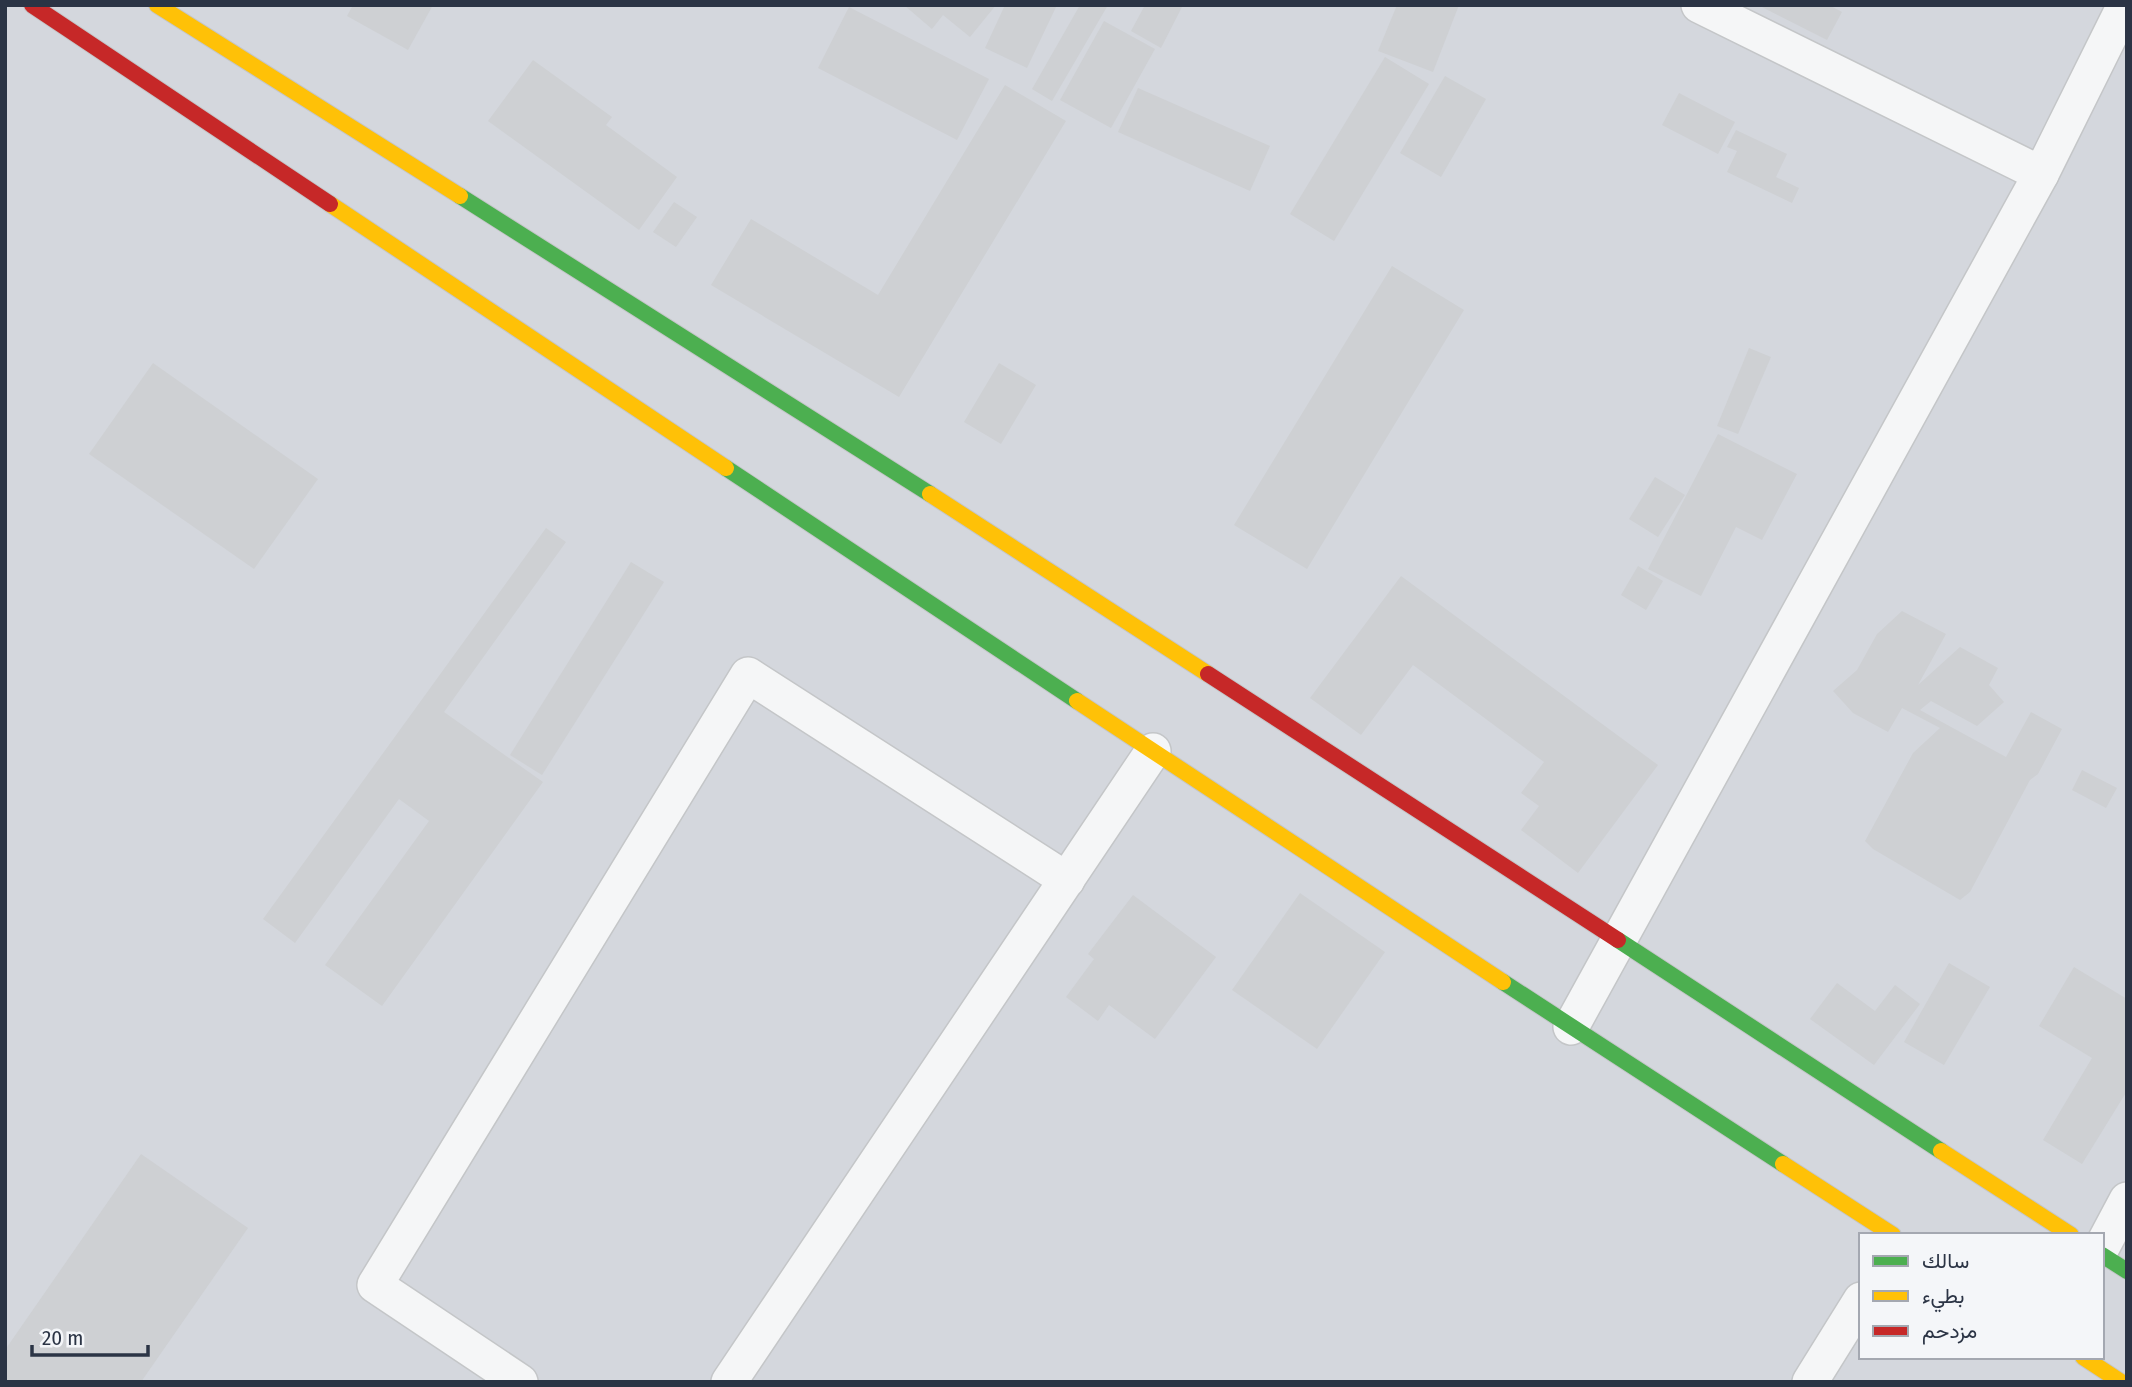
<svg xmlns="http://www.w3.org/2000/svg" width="2132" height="1387" font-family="'Fira Sans Condensed',Vazirmatn,sans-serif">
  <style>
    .built { fill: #d4d7dd; fill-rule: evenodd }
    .building { fill: #ced0d3 }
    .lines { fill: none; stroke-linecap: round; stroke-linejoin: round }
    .street-casing { stroke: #c4c6c8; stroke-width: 38 }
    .fast-casing { stroke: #c4c6c8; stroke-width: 18 }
    .slow-casing { stroke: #c4c6c8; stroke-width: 18 }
    .jam-casing { stroke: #c4c6c8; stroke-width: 18 }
    .street { stroke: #f5f6f7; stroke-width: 35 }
    .fast { stroke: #4caf50; stroke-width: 16 }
    .slow { stroke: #ffc107; stroke-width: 16 }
    .jam { stroke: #c62828; stroke-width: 16 }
  </style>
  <rect width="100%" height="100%" fill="#e6e8ea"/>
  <!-- built -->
  <path class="built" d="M5 5H2127V1382H5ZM1861 1235H2102V1357H1861Z"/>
  <!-- building -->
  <g class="building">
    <polygon points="353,5 433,5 408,50 347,16"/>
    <polygon points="904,5 996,5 970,37 943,15 932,29"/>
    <polygon points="1005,5 1057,5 1027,68 985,48"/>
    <polygon points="1080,5 1108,5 1052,101 1032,89"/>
    <polygon points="1145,5 1183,5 1161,48 1131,31"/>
    <polygon points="1397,5 1459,5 1433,72 1378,51"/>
    <polygon points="1758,5 1829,5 1842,12 1827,40"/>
    <polygon points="849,7 989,79 957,140 818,68"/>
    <polygon points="1104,21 1155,49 1111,128 1060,100"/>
    <polygon points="1385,57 1429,84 1334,241 1290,214"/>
    <polygon points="533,60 612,117 606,125 677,177 639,230 488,121"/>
    <polygon points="1445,76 1486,99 1441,177 1400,153"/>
    <polygon points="1005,85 1066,121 899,397 711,285 751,219 878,295"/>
    <polygon points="1138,88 1270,146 1250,191 1118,132"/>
    <polygon points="1679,93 1735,122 1718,154 1662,125"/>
    <polygon points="1736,130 1787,154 1776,177 1799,188 1792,203 1727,172 1737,151 1727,147"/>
    <polygon points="674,202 697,217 676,247 653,232"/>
    <polygon points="1392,266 1464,310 1307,569 1234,525"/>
    <polygon points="1749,348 1771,357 1738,434 1717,426"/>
    <polygon points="153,363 318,479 254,569 89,454"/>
    <polygon points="999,363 1036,385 1001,444 964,422"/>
    <polygon points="1718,434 1797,474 1762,540 1736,527 1701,596 1648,569"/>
    <polygon points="1655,477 1685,495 1658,537 1629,519"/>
    <polygon points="546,528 566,542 444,712 543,782 382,1006 325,965 429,821 399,799 295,943 263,919"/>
    <polygon points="631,562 664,582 542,775 510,755"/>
    <polygon points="1638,566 1663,581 1646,610 1621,595"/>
    <polygon points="1401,576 1658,765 1578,873 1521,830 1539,806 1521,793 1544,762 1413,665 1361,735 1310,698"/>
    <polygon points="1902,611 1946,634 1918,685 1960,647 1998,668 1989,685 2004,702 1977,726 1931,701 1920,710 2006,757 2031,712 2062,729 2038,774 2030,780 1970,892 1960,900 1873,849 1865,841 1913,753 1940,728 1902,708 1888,732 1853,713 1833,691 1857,670 1877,634"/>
    <polygon points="2082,770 2117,788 2106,808 2072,790"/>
    <polygon points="1300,893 1385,952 1317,1049 1232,990"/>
    <polygon points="1133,895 1216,957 1155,1039 1109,1005 1098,1021 1066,997 1094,959 1088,954"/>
    <polygon points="1949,963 1990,987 1944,1065 1904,1042"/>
    <polygon points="2074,967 2127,999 2127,1091 2082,1164 2043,1140 2092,1058 2039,1026"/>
    <polygon points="1837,983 1875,1011 1895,985 1920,1004 1874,1065 1810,1019"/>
    <polygon points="141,1154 248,1228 141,1382 5,1382 5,1350"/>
  </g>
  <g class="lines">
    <!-- street casing -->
    <g class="street-casing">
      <g id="street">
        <polyline points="1699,5 2041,174"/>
        <polyline points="1571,1027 2041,174 2125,5"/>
        <polyline points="2102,1247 2127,1200"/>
        <polyline points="520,1382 375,1285 748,675 1067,880"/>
        <polyline points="729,1382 1153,751"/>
        <polyline points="1810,1382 1861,1300"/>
      </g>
    </g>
    <!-- fast casing -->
    <g class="fast-casing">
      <g id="fast">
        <polyline points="460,196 930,494"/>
        <polyline points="726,468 1077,701"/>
        <polyline points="1618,940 1941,1151"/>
        <polyline points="1503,982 1783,1164"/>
        <polyline points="2102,1255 2127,1271"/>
      </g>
    </g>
    <!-- slow casing -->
    <g class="slow-casing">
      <g id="slow">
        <polyline points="157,5 460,196"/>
        <polyline points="330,204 726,468"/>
        <polyline points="930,494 1208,674"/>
        <polyline points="1077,701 1503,982"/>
        <polyline points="1941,1151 2071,1235"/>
        <polyline points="1783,1164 1893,1235"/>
        <polyline points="2083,1357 2121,1382"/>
      </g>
    </g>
    <!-- jam casing -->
    <g class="jam-casing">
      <g id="jam">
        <polyline points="32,5 330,204"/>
        <polyline points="1208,674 1618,940"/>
      </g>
    </g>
    <!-- street -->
    <use href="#street" class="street"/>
    <!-- fast -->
    <use href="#fast" class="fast"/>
    <!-- slow -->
    <use href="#slow" class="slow"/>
    <!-- jam -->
    <use href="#jam" class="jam"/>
  </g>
  <!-- border -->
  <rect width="2132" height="1387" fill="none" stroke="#2b3445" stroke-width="14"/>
  <!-- legend -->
  <rect x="1859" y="1233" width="245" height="126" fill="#f4f6f9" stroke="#a4a8b1" stroke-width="2"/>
  <rect x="1873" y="1256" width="35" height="10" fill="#4caf50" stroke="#a4a8b1" stroke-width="2"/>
  <text x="1922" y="1268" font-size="21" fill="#2b3445">سالك</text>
  <rect x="1873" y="1291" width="35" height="10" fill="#ffc107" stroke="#a4a8b1" stroke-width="2"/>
  <text x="1922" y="1303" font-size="21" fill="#2b3445">بطيء</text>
  <rect x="1873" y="1326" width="35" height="10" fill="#c62828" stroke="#a4a8b1" stroke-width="2"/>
  <text x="1922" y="1338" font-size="21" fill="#2b3445">مزدحم</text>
  <!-- scale -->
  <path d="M32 1345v10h116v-10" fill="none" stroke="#2b3445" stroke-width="3.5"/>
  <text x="42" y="1345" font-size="21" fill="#2b3445" stroke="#f4f6f9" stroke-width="5" paint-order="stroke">20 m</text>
</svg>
